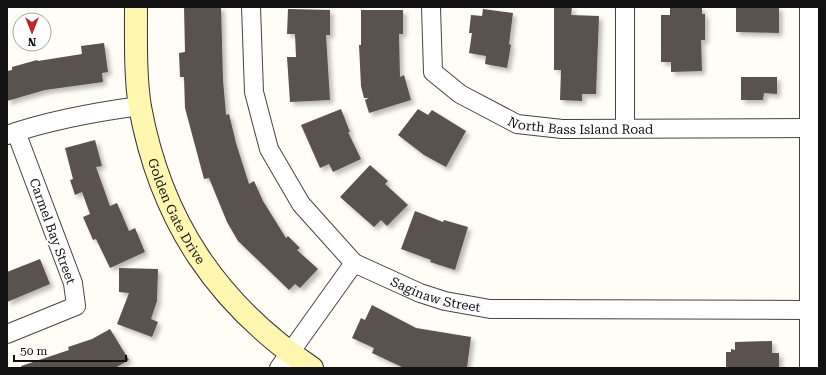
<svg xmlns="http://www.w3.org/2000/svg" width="826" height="375" font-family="'Roboto Serif',serif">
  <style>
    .building { fill: #5a524d; filter: url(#shadow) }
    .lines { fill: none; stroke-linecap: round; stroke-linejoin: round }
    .street-casing { stroke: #444; stroke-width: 20 }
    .secondary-casing { stroke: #333; stroke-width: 24 }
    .street { stroke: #fff; stroke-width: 18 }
    .secondary { stroke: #fff6b0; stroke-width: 22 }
    .labels { text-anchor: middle; stroke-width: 4; stroke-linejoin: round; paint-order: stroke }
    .street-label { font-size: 13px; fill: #111; stroke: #fff }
  </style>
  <defs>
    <filter id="shadow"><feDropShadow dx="3.5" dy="3.5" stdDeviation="2" flood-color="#0004"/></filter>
  </defs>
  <rect width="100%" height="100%" fill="#fffdf5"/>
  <!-- building -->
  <g class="building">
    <polygon points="184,7 221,7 223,80 226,115 229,114 236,143 249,184 254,181 263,201 286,238 288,236 300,248 297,250 318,269 300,288 295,284 289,290 238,241 227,222 209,178 204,179 185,108 184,77 180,77 179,53 185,52"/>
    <polygon points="554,7 572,7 571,15 599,16 596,94 582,94 582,101 560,100 561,70 554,70"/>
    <polygon points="670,7 702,7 702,14 705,14 705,40 701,40 702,71 671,72 671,62 661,62 661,15 670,15"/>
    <polygon points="736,7 779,7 779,33 736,32"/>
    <polygon points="288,9 330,10 330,35 326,35 330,100 290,102 287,57 296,57 295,34 287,34"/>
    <polygon points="483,9 513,13 509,44 511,45 507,68 485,64 486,56 469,53 472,33 469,33 471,15 482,16"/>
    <polygon points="361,10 403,10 403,34 399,34 400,77 404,75 411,100 369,113 365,100 369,98 364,98 361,86 359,45 361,45"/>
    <polygon points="104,43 108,72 102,73 103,82 45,90 7,101 7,71 12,70 12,67 37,60 38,61 82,54 81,46"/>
    <polygon points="741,77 777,77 777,94 764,93 763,100 741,100"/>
    <polygon points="341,109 350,132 348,132 361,159 333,172 329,164 320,168 301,125"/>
    <polygon points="418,109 428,115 432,110 466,131 446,167 424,155 398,135"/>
    <polygon points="95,140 102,166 96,167 110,206 117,203 129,231 135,228 145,252 110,268 96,239 93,240 83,217 90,214 82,192 75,195 70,180 73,179 65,148"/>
    <polygon points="370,165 388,181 385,184 408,205 387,226 381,220 374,227 340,197"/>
    <polygon points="415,211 443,222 444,220 468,227 455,270 430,262 431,260 401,249"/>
    <polygon points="40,259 50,284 7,302 7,272"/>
    <polygon points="119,268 158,269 157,301 151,319 158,322 152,337 117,324 129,293 119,292"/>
    <polygon points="372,305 416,328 471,337 467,368 404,368 372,353 374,348 352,338 361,318 365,320"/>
    <polygon points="110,329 129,360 115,368 22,368 21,366 69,350 68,347 92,339"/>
    <polygon points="772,341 772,353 779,353 779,368 726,368 726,352 731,352 731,349 735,350 735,342"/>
  </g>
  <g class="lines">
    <!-- street casing -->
    <g class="street-casing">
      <g id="street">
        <path id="s1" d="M251 7 254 92 269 149 301 204 354 263 420 293 445 301 490 309 809 310"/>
        <path id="s2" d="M431 7 433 72 460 94 517 124 562 129 809 128"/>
        <polyline points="625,7 625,128"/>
        <polyline points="809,7 809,368"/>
        <path d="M7 135C50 120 95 112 140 106"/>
        <polyline points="7,334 76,306 73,283 16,132"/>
        <polyline points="279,368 354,263"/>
      </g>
    </g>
    <!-- secondary casing -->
    <g class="secondary-casing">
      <g id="secondary">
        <path id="s3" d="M136 7C136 40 135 75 140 107 161 221 217 304 312 368"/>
      </g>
    </g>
    <!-- street -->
    <use href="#street" class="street"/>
    <!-- secondary -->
    <use href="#secondary" class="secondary"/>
  </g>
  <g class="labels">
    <!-- street labels -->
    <g class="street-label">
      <text dy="5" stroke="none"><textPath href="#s2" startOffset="228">North Bass Island Road</textPath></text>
      <text dy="5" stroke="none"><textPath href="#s3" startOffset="211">Golden Gate Drive</textPath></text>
      <text transform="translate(53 231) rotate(70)" y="5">Carmel Bay Street</text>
      <text dy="5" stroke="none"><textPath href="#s1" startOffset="375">Saginaw Street</textPath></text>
    </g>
  </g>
  <!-- border -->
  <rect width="826" height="375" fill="none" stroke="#111111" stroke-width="16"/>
  <!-- north arrow -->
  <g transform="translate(32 32) rotate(180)"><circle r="19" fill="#ffffff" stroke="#a0a0a0"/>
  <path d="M0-3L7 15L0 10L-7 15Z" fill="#c4262e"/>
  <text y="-6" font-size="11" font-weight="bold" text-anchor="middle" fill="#111111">N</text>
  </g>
  <!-- scale -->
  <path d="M14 355v6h112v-6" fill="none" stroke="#111111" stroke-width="2"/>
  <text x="20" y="355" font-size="12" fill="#111111" stroke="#ffffff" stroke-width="3" paint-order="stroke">50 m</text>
</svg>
